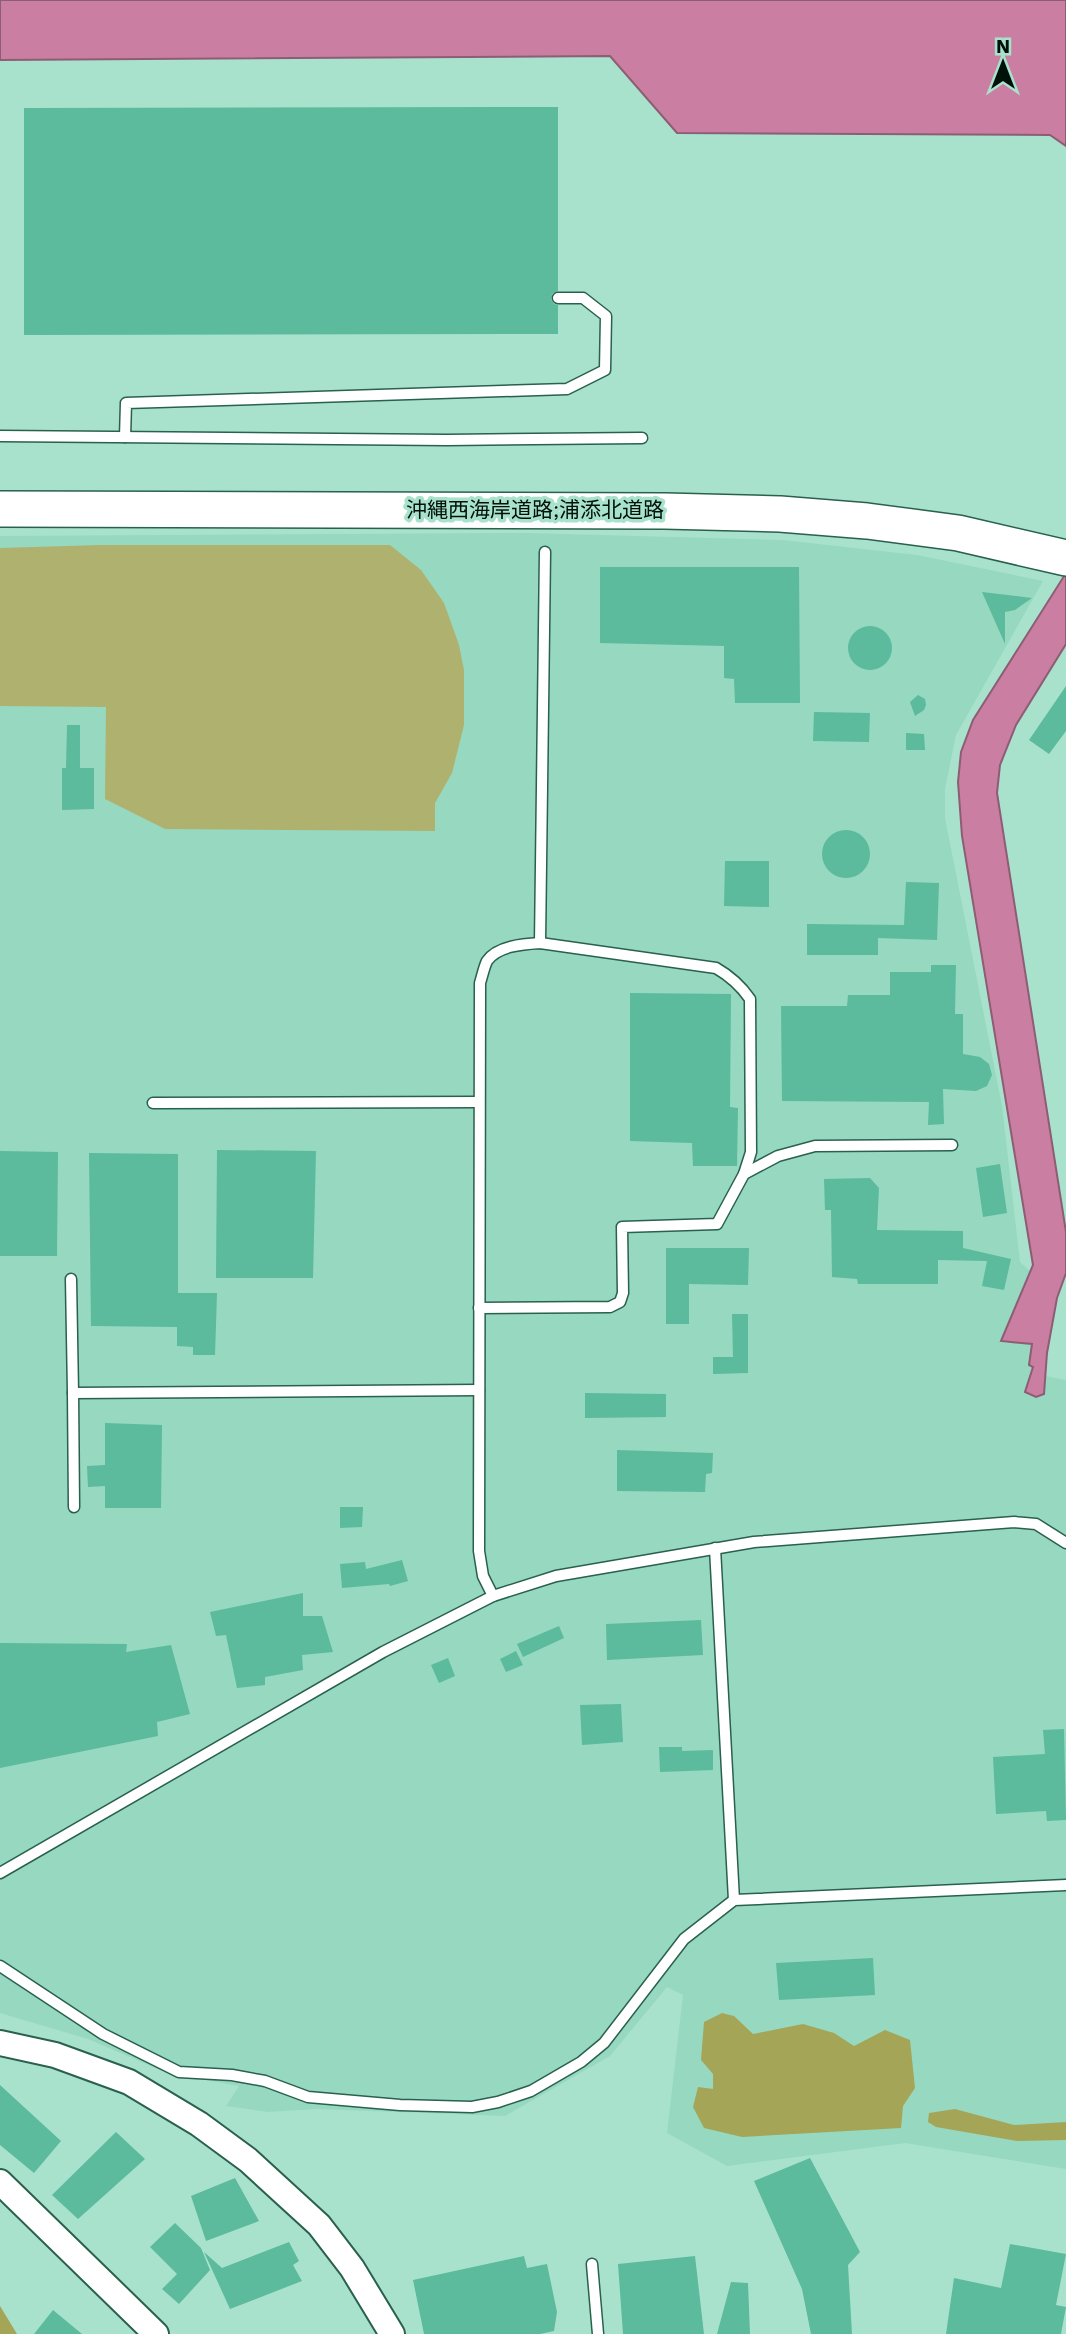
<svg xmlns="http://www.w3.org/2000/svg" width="1066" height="2334" font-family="'Work Sans','Noto Sans JP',sans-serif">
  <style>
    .built { fill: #96d8c0 }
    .green { fill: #afb16f }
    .forest { fill: #a4a556 }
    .water { fill: #c97ea2; stroke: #8d5d74; stroke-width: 2 }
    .building { fill: #5bbb9c }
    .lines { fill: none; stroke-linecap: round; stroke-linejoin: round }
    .service-casing { stroke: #29604e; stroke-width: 13 }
    .tertiary-casing { stroke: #29604e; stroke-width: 28 }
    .motorway-casing { stroke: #29604e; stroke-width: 38 }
    .service { stroke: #fff; stroke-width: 10 }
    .tertiary { stroke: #fff; stroke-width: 24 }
    .motorway { stroke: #fff; stroke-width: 35 }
    .labels { text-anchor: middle; stroke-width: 7; stroke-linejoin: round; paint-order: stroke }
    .street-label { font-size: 21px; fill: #00110a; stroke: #a9e2cc }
  </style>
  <rect width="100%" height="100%" fill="#a9e2cc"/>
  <!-- built -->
  <polygon class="built" points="528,533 783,540 917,555 1043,581 956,735 945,789 945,818 1002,1106 1020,1262 1031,1272 1002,1341 1032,1344 1029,1365 1033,1367 1025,1392 1044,1394 1045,1376 1066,1380 1066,2169 905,2143 727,2166 667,2133 683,1995 667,1987 610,2056 505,2116 317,2109 268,2112 226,2106 239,2086 167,2073 88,2039 0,2013 0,536"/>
  <!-- green -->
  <polygon class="green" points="101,545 390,545 421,570 444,603 459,645 464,670 464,725 452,773 435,803 435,831 165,829 105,799 106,707 0,706 0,548"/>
  <!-- forest -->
  <g class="forest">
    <polygon points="722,2013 734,2016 753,2034 803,2024 834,2033 854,2046 885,2030 910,2040 915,2088 903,2106 901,2128 742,2137 704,2128 693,2107 698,2087 713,2089 713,2074 701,2060 704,2022"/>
    <polygon points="955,2109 1014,2125 1066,2122 1066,2140 1017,2141 936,2127 928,2122 929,2113"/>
    <polygon points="0,2306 17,2334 0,2334"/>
  </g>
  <!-- water -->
  <g class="water">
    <polygon points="0,0 1066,0 1066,146 1050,135 677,133 610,56 0,60"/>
    <polygon points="1066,573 1066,644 1016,725 1000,765 997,793 1066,1232 1066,1273 1057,1298 1047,1353 1044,1394 1036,1397 1025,1392 1033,1367 1029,1365 1032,1344 1001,1341 1033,1265 962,836 958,782 961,752 973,720"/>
  </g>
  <!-- building -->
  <g class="building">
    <polygon points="558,107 558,291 552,294 551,299 554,304 558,305 558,334 24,335 24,108"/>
    <polygon points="600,567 799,567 800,703 735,703 734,679 724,678 724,646 600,643"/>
    <polygon points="982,592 1032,598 1015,610 1005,612 1005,644"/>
    <circle cx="870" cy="648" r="22"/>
    <polygon points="1066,686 1066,731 1049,754 1029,740"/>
    <polygon points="918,695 925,699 926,705 924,710 915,716 910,702"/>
    <polygon points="814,712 870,713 869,742 813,741"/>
    <polygon points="67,725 80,725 80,768 94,768 94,809 62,810 62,768 66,768"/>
    <polygon points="906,733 924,734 925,750 906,750"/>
    <circle cx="846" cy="854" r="24"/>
    <polygon points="725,861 769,861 769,907 724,906"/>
    <polygon points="906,882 939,883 937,940 878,938 878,955 807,955 807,924 904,925"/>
    <polygon points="931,965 956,965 955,1014 963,1014 963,1054 980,1057 989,1064 992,1075 987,1086 976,1091 943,1089 944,1124 928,1125 929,1102 782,1101 781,1006 847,1006 848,995 890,995 890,972 931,972"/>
    <polygon points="630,993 731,994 730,1107 738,1108 737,1166 693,1166 692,1143 630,1141"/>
    <polygon points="217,1150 316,1151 313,1278 216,1278"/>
    <polygon points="0,1151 58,1152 57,1256 0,1256"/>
    <polygon points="89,1153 178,1154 178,1293 217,1293 215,1355 193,1355 193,1347 177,1346 177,1327 91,1326"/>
    <polygon points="1000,1164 1007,1213 983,1217 976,1168"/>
    <polygon points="870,1178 879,1188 877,1230 963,1231 963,1248 1011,1259 1004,1290 982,1286 987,1261 938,1260 938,1284 858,1284 857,1279 832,1277 831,1210 825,1210 824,1179"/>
    <polygon points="666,1248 749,1248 748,1285 689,1284 689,1324 666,1324"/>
    <polygon points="732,1314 748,1314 748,1373 713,1374 713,1357 733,1357"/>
    <polygon points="585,1393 666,1394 666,1417 585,1418"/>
    <polygon points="105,1423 162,1425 161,1508 105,1508 105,1486 88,1487 87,1466 105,1465"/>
    <polygon points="617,1450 713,1453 712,1473 706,1474 705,1492 617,1491"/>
    <polygon points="340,1507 363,1507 362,1527 340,1528"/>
    <polygon points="402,1560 408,1581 390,1586 389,1584 342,1588 340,1564 365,1562 366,1569"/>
    <polygon points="303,1593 303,1616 322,1616 333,1652 302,1655 303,1670 265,1677 265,1685 237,1688 226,1635 216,1636 210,1612"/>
    <polygon points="701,1620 703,1655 607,1660 606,1624"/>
    <polygon points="559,1626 564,1638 523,1657 517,1644"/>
    <polygon points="0,1643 127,1644 126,1652 171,1645 190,1714 157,1722 158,1736 0,1768"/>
    <polygon points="516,1651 523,1665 506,1672 500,1659"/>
    <polygon points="448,1658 455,1676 439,1683 431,1665"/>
    <polygon points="621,1704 623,1742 582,1745 580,1705"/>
    <polygon points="1064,1729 1066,1820 1047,1821 1046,1811 996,1814 993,1757 1045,1754 1043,1730"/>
    <polygon points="659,1747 682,1747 682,1751 713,1750 713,1770 660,1772"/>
    <polygon points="873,1958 875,1995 779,2000 776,1963"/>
    <polygon points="0,2085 61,2141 34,2173 0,2145"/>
    <polygon points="116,2132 145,2159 78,2219 52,2195"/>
    <polygon points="810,2158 860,2252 848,2265 852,2334 811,2334 802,2289 754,2181"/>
    <polygon points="235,2178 259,2221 206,2241 191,2196"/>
    <polygon points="175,2223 201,2248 210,2270 179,2304 162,2289 177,2274 150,2247"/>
    <polygon points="289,2242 299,2261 293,2265 302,2281 230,2309 204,2252 222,2268"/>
    <polygon points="1010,2244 1066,2254 1056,2305 1066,2307 1061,2334 946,2334 954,2278 1001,2288"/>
    <polygon points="524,2256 527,2268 547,2264 557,2312 554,2331 540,2334 424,2334 413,2280"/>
    <polygon points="695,2256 704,2334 623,2334 618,2264"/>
    <polygon points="731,2282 748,2283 750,2334 717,2334"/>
    <polygon points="53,2310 82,2334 34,2334"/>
  </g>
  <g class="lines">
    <!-- service casing -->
    <g class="service-casing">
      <g id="service">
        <polyline points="0,436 447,440 642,438"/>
        <polyline points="125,437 126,403 567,389 605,370 606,316 583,298 558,298"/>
        <polyline points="540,943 545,552"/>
        <polyline points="153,1103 479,1102"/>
        <polyline points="71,1279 73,1393"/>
        <polyline points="479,1308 610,1307 620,1302 623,1293 622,1227 717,1224 744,1174 778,1156 815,1146 952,1145"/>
        <polyline points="74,1507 73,1393 479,1390"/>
        <polyline points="715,1548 734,1900"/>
        <path d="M493 1596 483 1576 479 1551 480 983C482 977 484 967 487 961 497 946 523 944 540 943L716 968C730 976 741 986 750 999L751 1152 744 1174"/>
        <polyline points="0,1873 383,1652 493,1596 556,1576 754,1542 1014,1522 1036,1524 1066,1543"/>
        <polyline points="0,1966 103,2034 179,2072 232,2075 265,2081 308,2097 400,2105 472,2107 498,2102 531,2091 581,2062 604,2043 684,1939 734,1900 1066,1885"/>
        <polyline points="592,2264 598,2334"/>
      </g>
    </g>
    <!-- tertiary casing -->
    <g class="tertiary-casing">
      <g id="tertiary">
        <polyline points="0,2043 55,2055 129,2082 199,2124 248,2160 319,2225 352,2268 392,2334"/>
        <polyline points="0,2182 156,2334"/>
      </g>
    </g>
    <!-- motorway casing -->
    <g class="motorway-casing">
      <polyline id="motorway" points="0,509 665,511 780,514 867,521 958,533 1066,558"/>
    </g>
    <!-- service -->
    <use href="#service" class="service"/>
    <!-- tertiary -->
    <use href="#tertiary" class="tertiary"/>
    <!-- motorway -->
    <use href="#motorway" class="motorway"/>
  </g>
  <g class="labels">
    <!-- street labels -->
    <g class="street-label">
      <text x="535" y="517">沖縄西海岸道路;浦添北道路</text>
    </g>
  </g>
  <!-- north arrow -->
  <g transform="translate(1003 63)" stroke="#a9e2cc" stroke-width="5" paint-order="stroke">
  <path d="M0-5L12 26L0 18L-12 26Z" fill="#00110a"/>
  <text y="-10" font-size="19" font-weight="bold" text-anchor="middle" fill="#00110a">N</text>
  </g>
</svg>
